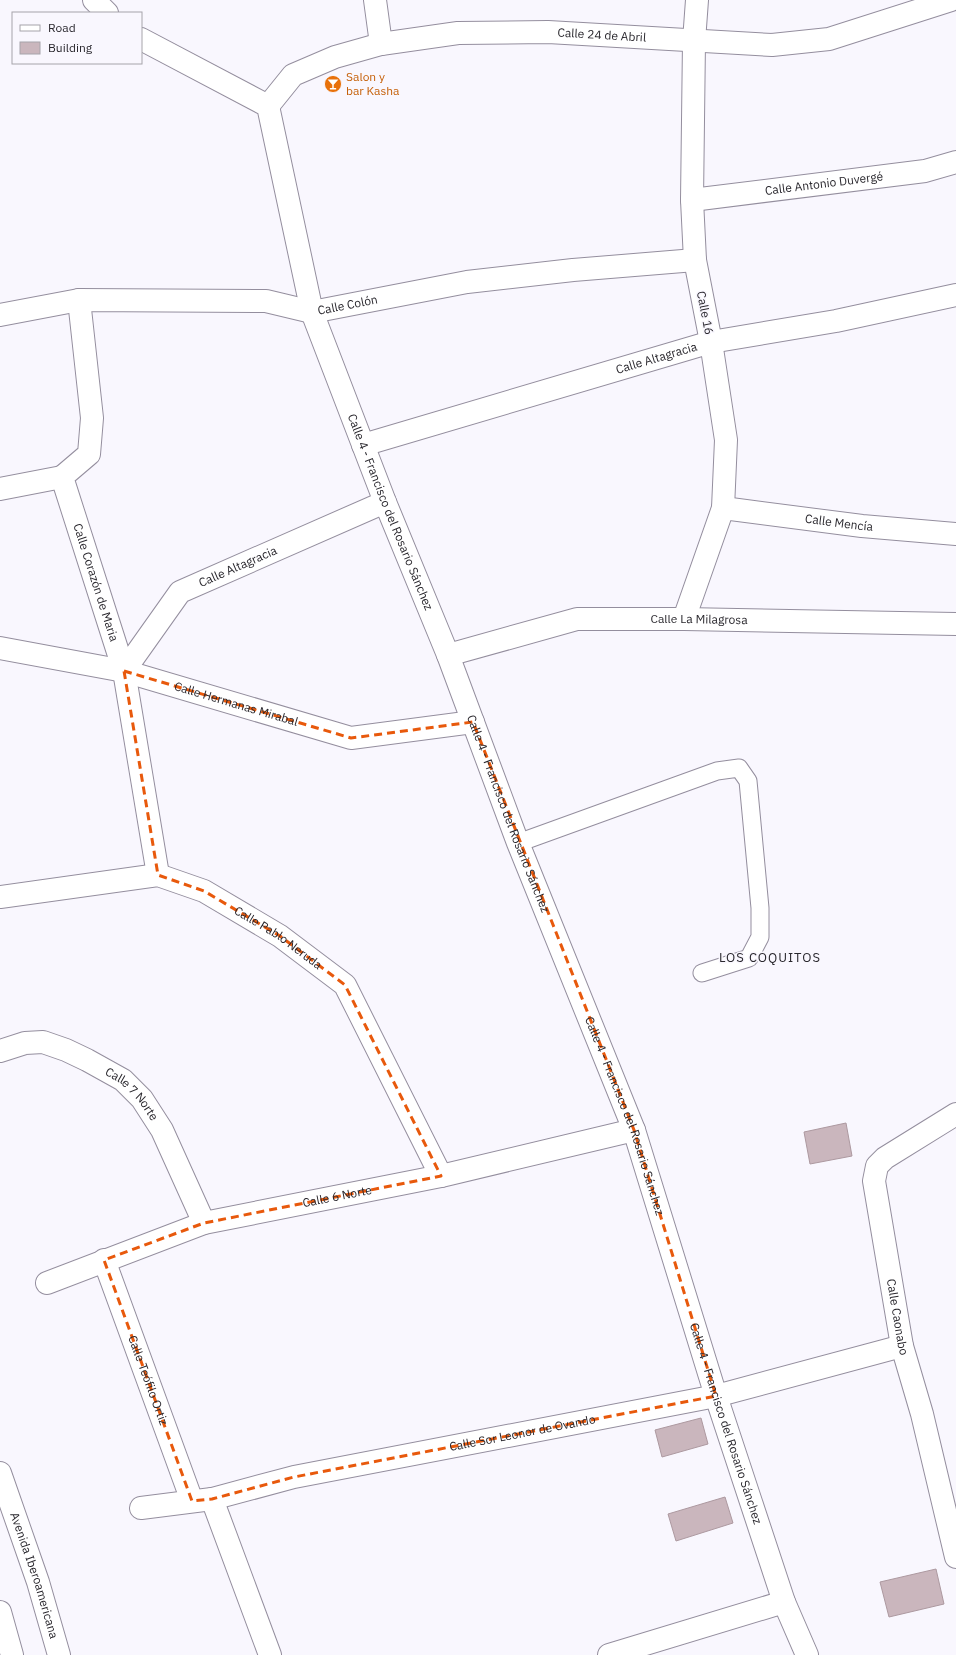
<svg xmlns="http://www.w3.org/2000/svg" width="956" height="1655" font-family="'IBM Plex Sans',sans-serif">
  <style>
    .building { fill: #cab6bd; stroke: #ad99a0 }
    .lines { fill: none; stroke-linecap: round; stroke-linejoin: round }
    .service-casing { stroke: #948e9e; stroke-width: 19 }
    .minor-casing { stroke: #948e9e; stroke-width: 24 }
    .tertiary-casing { stroke: #948e9e; stroke-width: 24 }
    .service { stroke: #fff; stroke-width: 17 }
    .minor { stroke: #fff; stroke-width: 22 }
    .tertiary { stroke: #fff; stroke-width: 22 }
    .marked { fill: none; stroke: #e8590c; stroke-width: 3; stroke-dasharray: 8 5; stroke-linejoin: round }
    .labels { text-anchor: middle; stroke-width: 3; stroke-linejoin: round; paint-order: stroke }
    .street-label { font-size: 12px; fill: #29272d; stroke: #f9f7fe }
    .food-label { font-size: 12px; fill: #c56008; stroke: #f9f7fe; text-anchor: start }
    .neighbourhood-label { font-size: 13px; letter-spacing: 1px; fill: #29272d; stroke: #f9f7fe }
  </style>
  <rect width="100%" height="100%" fill="#f9f7fe"/>
  <!-- building -->
  <g class="building">
    <polygon points="846,1123 852,1156 810,1164 804,1132"/>
    <polygon points="701,1418 708,1444 662,1457 655,1430"/>
    <polygon points="725,1497 733,1523 676,1541 668,1514"/>
    <polygon points="936,1569 944,1604 889,1617 880,1582"/>
  </g>
  <g class="lines">
    <!-- service casing -->
    <g class="service-casing">
      <polyline id="service" points="518,843 717,771 739,768 748,781 760,908 760,937 749,958 702,973"/>
    </g>
    <!-- minor casing -->
    <g class="minor-casing">
      <g id="minor">
        <polyline points="94,0 107,13"/>
        <polyline points="375,0 381,44"/>
        <path id="s1" d="M141 39 268 106 312 312 385 502 448 655 518 843 634 1130 716 1396 784 1602 807 1655"/>
        <path id="s2" d="M268 106 293 75 335 57 381 44 458 33 548 32 772 45 829 39 951 0"/>
        <path id="s3" d="M692 200 925 171 956 162"/>
        <path id="s4" d="M79 300 92 418 89 454 62 477 124 671 158 875"/>
        <path id="s5" d="M0 315 79 300 266 301 312 312 467 282 573 270 695 260"/>
        <path id="s6" d="M363 445 711 342 836 321 956 295"/>
        <polyline points="0,489 62,477"/>
        <path id="s7" d="M723 508 862 526 956 534"/>
        <polyline points="684,619 723,508 726,440 711,342 695,260 692,200 694,41 697,0"/>
        <path id="s8" d="M0 648 124 671 351 738 473 722"/>
        <path id="s9" d="M448 655 577 619H684L956 624"/>
        <path id="s10" d="M124 671 180 592 385 502"/>
        <path id="s11" d="M0 897 158 875 204 891 280 936 345 985 441 1176"/>
        <path id="s12" d="M0 1051 25 1043 43 1042 66 1050 87 1060 123 1080 142 1099 162 1130 204 1223"/>
        <path id="s13" d="M956 1114 885 1158 877 1166 874 1181 902 1346 922 1414 956 1557"/>
        <path id="s14" d="M104 1260 192 1501"/>
        <path id="s15" d="M47 1283 204 1223 441 1176 634 1130"/>
        <polyline points="212,1499 270,1655"/>
        <path id="s16" d="M141 1508 212 1499 294 1477 716 1396 902 1346"/>
        <polyline points="609,1655 784,1602"/>
      </g>
    </g>
    <!-- tertiary casing -->
    <g class="tertiary-casing">
      <g id="tertiary">
        <path id="s17" d="M0 1473 38 1582 59 1655"/>
        <polyline points="0,1612 12,1655"/>
      </g>
    </g>
    <!-- service -->
    <use href="#service" class="service"/>
    <!-- minor -->
    <use href="#minor" class="minor"/>
    <!-- tertiary -->
    <use href="#tertiary" class="tertiary"/>
  </g>
  <!-- marked area -->
  <path class="marked" d="M124 671 351 738 473 722 634 1130 716 1396 294 1477 212 1499 192 1501 104 1260 204 1223 441 1176 345 985 280 936 204 891 158 875Z"/>
  <!-- icons -->
  <defs>
    <g id="bar-disc" transform="scale(0.9)"><circle r="9.5" fill="#e8710a" stroke="#f9f7fe"/><path d="M-6-5H6L.8 .8V4.5H3.5V6h-7V4.5H-.8V.8Z" fill="#fff"/></g>
  </defs>
  <g fill-rule="evenodd">
    <use href="#bar-disc" x="333" y="84"/>
  </g>
  <g class="labels">
    <!-- street labels -->
    <g class="street-label">
      <text dy="4" stroke="none"><textPath href="#s2" startOffset="355">Calle 24 de Abril</textPath></text>
      <text dy="4" stroke="none"><textPath href="#s3" startOffset="133">Calle Antonio Duvergé</textPath></text>
      <text dy="4" stroke="none"><textPath href="#s5" startOffset="351">Calle Colón</textPath></text>
      <text transform="translate(705 313) rotate(79)" y="4">Calle 16</text>
      <text dy="4" stroke="none"><textPath href="#s6" startOffset="306">Calle Altagracia</textPath></text>
      <text dy="4" stroke="none"><textPath href="#s1" startOffset="569">Calle 4 - Francisco del Rosario Sánchez</textPath></text>
      <text dy="4" stroke="none"><textPath href="#s7" startOffset="117">Calle Mencía</textPath></text>
      <text dy="4" stroke="none"><textPath href="#s10" startOffset="160">Calle Altagracia</textPath></text>
      <text dy="4" stroke="none"><textPath href="#s4" startOffset="301">Calle Corazón de Maria</textPath></text>
      <text dy="4" stroke="none"><textPath href="#s9" startOffset="256">Calle La Milagrosa</textPath></text>
      <text dy="4" stroke="none"><textPath href="#s8" startOffset="243">Calle Hermanas Mirabal</textPath></text>
      <text dy="4" stroke="none"><textPath href="#s1" startOffset="893">Calle 4 - Francisco del Rosario Sánchez</textPath></text>
      <text dy="4" stroke="none"><textPath href="#s11" startOffset="296">Calle Pablo Neruda</textPath></text>
      <text dy="4" stroke="none"><textPath href="#s12" startOffset="149">Calle 7 Norte</textPath></text>
      <text dy="4" stroke="none"><textPath href="#s1" startOffset="1217">Calle 4 - Francisco del Rosario Sánchez</textPath></text>
      <text dy="4" stroke="none"><textPath href="#s15" startOffset="304">Calle 6 Norte</textPath></text>
      <text dy="4" stroke="none"><textPath href="#s13" startOffset="248">Calle Caonabo</textPath></text>
      <text dy="4" stroke="none"><textPath href="#s14" startOffset="128">Calle Teófilo Ortiz</textPath></text>
      <text dy="4" stroke="none"><textPath href="#s1" startOffset="1541">Calle 4 - Francisco del Rosario Sánchez</textPath></text>
      <text dy="4" stroke="none"><textPath href="#s16" startOffset="389">Calle Sor Leonor de Ovando</textPath></text>
      <text dy="4" stroke="none"><textPath href="#s17" startOffset="108">Avenida Iberoamericana</textPath></text>
    </g>
    <!-- food labels -->
    <g class="food-label">
      <text x="346" y="81">Salon y<tspan x="346" dy="14">bar Kasha</tspan></text>
    </g>
    <!-- neighbourhood labels -->
    <g class="neighbourhood-label">
      <text x="770" y="962">LOS COQUITOS</text>
    </g>
  </g>
  <!-- legend -->
  <rect x="12" y="12" width="130" height="52" fill="#f9f7fe" stroke="#a6a4aa"/>
  <rect x="20" y="25" width="20" height="6" fill="#ffffff" stroke="#a6a4aa"/>
  <text x="48" y="32" font-size="12" fill="#29272d">Road</text>
  <rect x="20" y="42" width="20" height="12" fill="#cab6bd" stroke="#a6a4aa"/>
  <text x="48" y="52" font-size="12" fill="#29272d">Building</text>
</svg>
